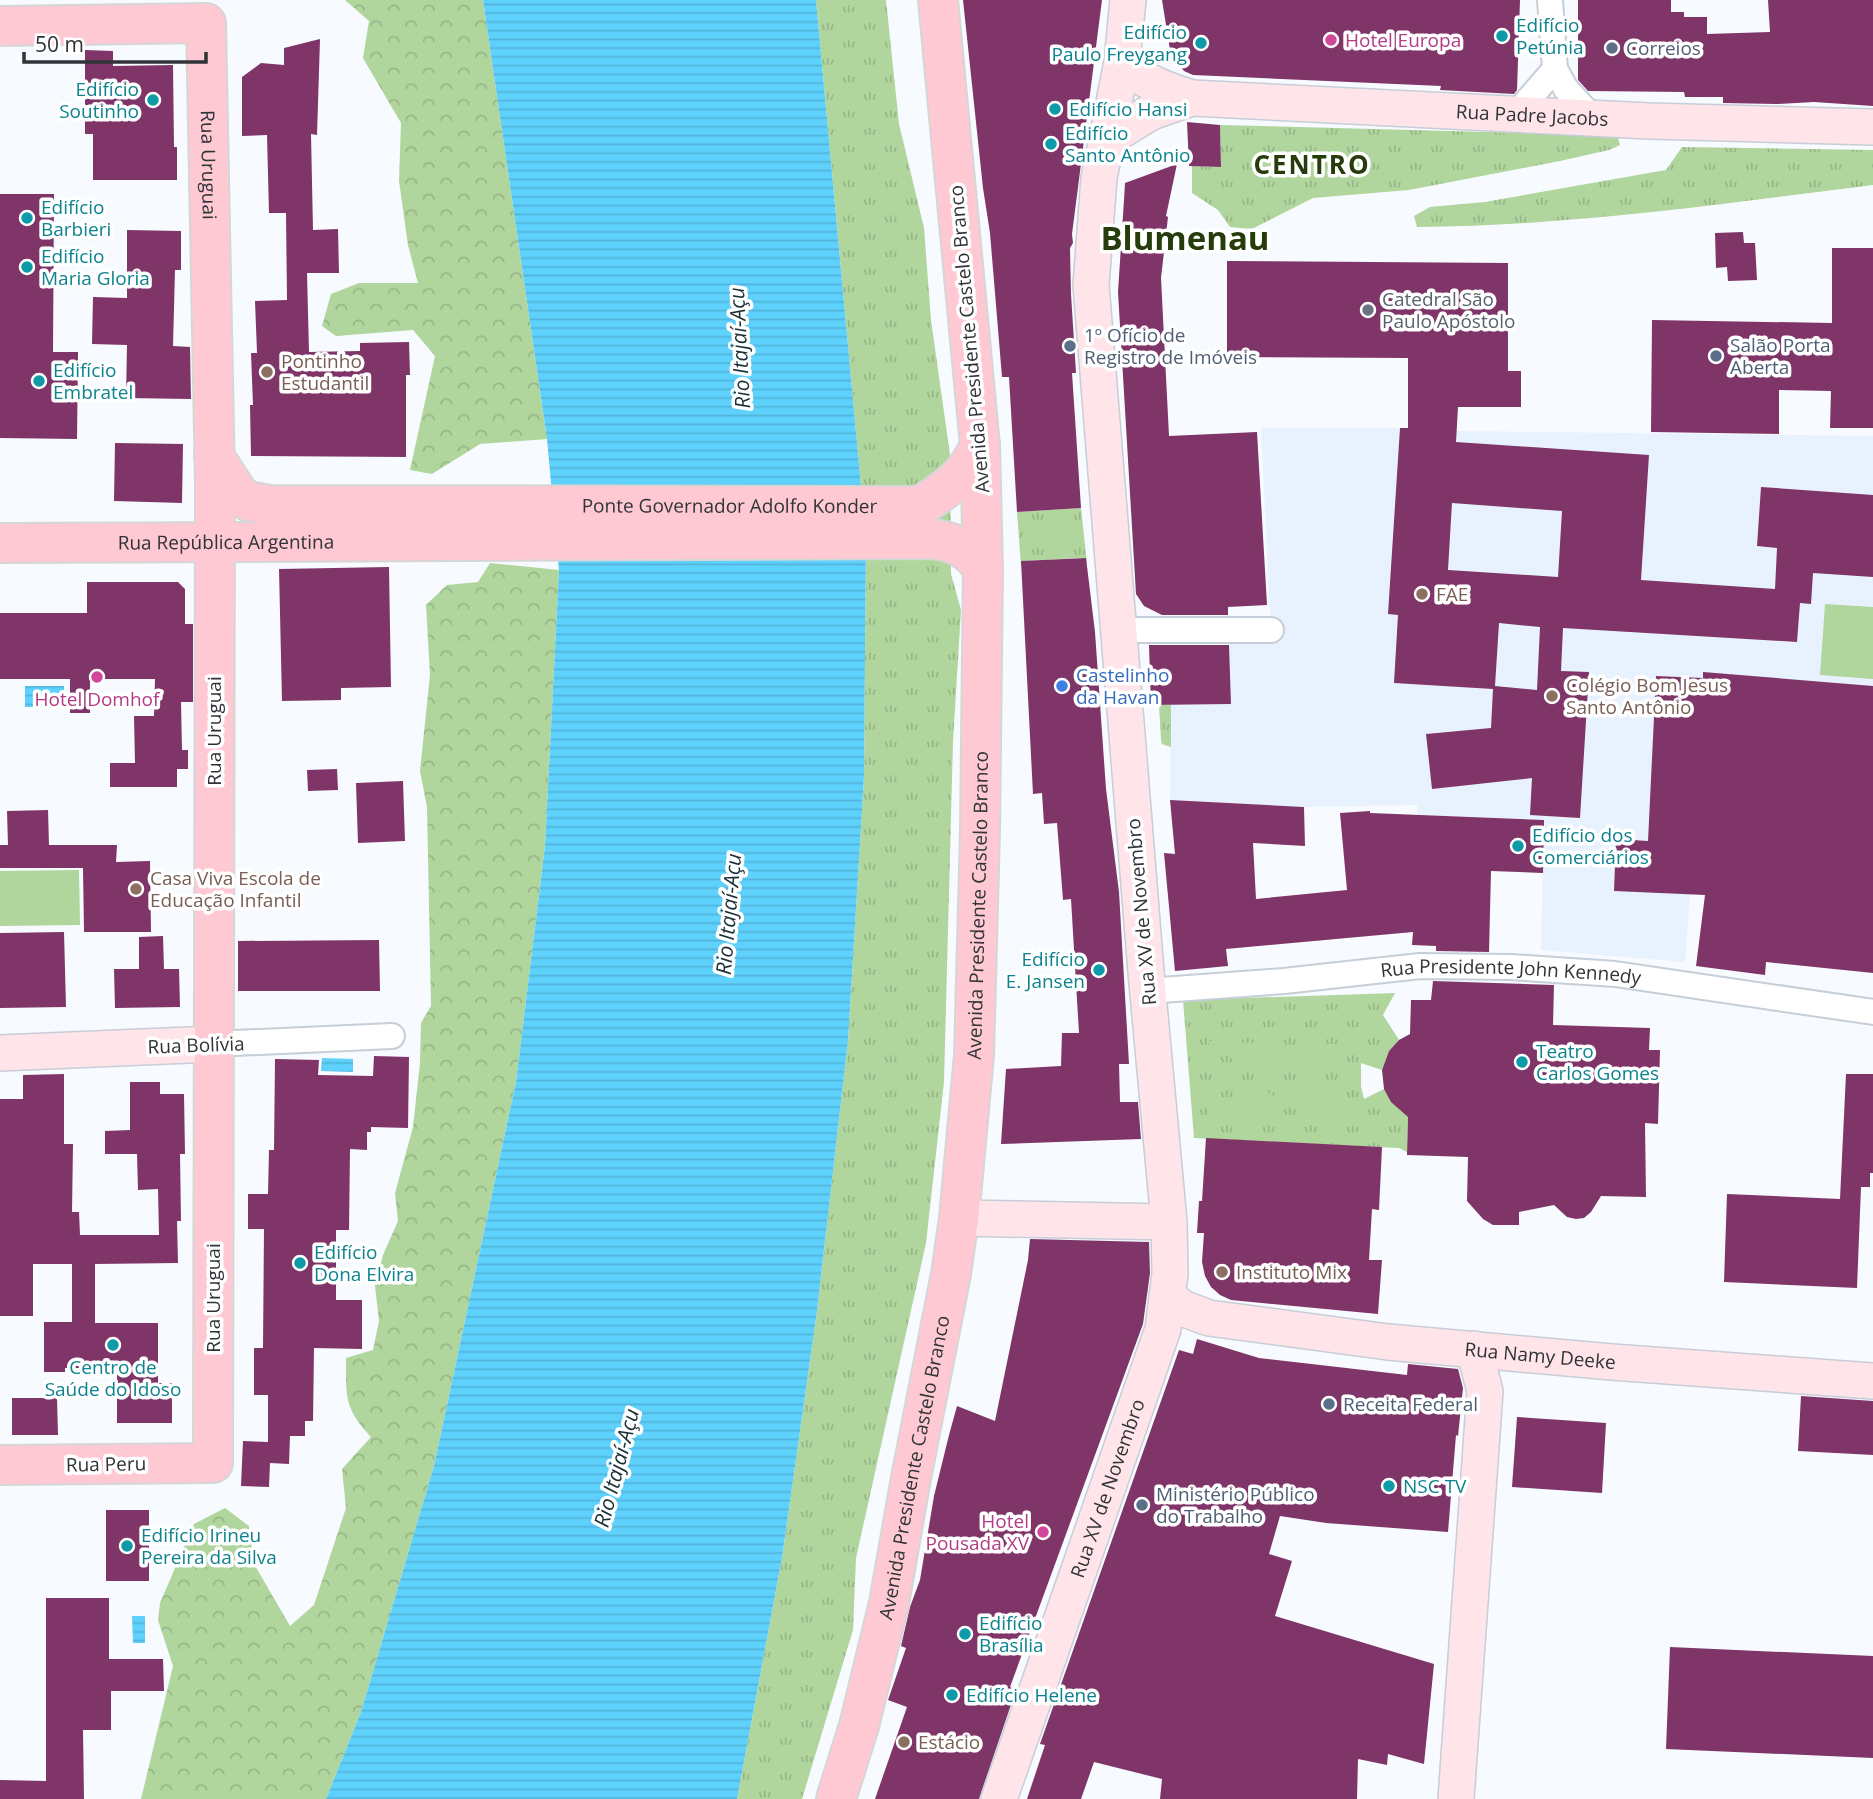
<svg xmlns="http://www.w3.org/2000/svg" width="1873" height="1799" font-family="'Open Sans',sans-serif">
  <style>
    .built { fill: #e8f2ff }
    .grass { fill: url(#grass-tufts) }
    .forest { fill: url(#forest-crowns) }
    .garden { fill: #b0d59d }
    .water { fill: url(#water-rules) }
    .building { fill: #7f3568; fill-rule: evenodd }
    .lines { fill: none; stroke-linecap: round; stroke-linejoin: round }
    .street-casing { stroke: #c6ced7; stroke-width: 28 }
    .secondary-casing { stroke: #c6ced7; stroke-width: 38 }
    .primary-casing { stroke: #d6d6d7; stroke-width: 42 }
    .street { stroke: #fff; stroke-width: 24 }
    .secondary { stroke: #ffe4e9; stroke-width: 35 }
    .primary { stroke: #fec9d3; stroke-width: 38 }
    .culture-dot { fill: #0f9aa8; stroke: #fff; stroke-width: 2.5 }
    .hotel-dot { fill: #d1479c; stroke: #fff; stroke-width: 2.5 }
    .service-dot { fill: #5c6f8a; stroke: #fff; stroke-width: 2.5 }
    .worship-dot { fill: #6b7280; stroke: #fff; stroke-width: 2.5 }
    .education-dot { fill: #8d6e63; stroke: #fff; stroke-width: 2.5 }
    .shop-dot { fill: #3f7fe0; stroke: #fff; stroke-width: 2.5 }
    .labels { text-anchor: middle; stroke-width: 7; stroke-linejoin: round; paint-order: stroke }
    .culture-label { font-size: 19px; fill: #0d838f; stroke: #fff; text-anchor: start }
    .hotel-label { font-size: 19px; fill: #b23c85; stroke: #fff; text-anchor: start }
    .service-label { font-size: 19px; fill: #4e5e75; stroke: #fff; text-anchor: start }
    .street-label { font-size: 19px; fill: #303337; stroke: #fff }
    .worship-label { font-size: 19px; fill: #5b616d; stroke: #fff; text-anchor: start }
    .education-label { font-size: 19px; fill: #785e54; stroke: #fff; text-anchor: start }
    .shop-label { font-size: 19px; fill: #366cbe; stroke: #fff; text-anchor: start }
    .water-label { font-size: 21px; font-style: italic; fill: #1b2f37; stroke: #fff }
    .district-label { font-size: 26px; font-weight: bold; letter-spacing: 2px; fill: #263d0b; stroke: #fff }
    .town-label { font-size: 33px; font-weight: bold; fill: #263d0b; stroke: #fff }
  </style>
  <defs>
    <pattern id="grass-tufts" width="24" height="20" patternUnits="userSpaceOnUse" patternTransform="scale(1.75)"><rect width="24" height="20" fill="#b0d59d"/><path d="M3 7l-1-3M5 7V3M7 7l1-3M15 17l-1-3M17 17v-4M19 17l1-3" fill="none" stroke="#98b788"/></pattern>
    <pattern id="forest-crowns" width="20" height="18" patternUnits="userSpaceOnUse" patternTransform="scale(1.75)"><rect width="20" height="18" fill="#b0d59d"/><path d="M2 6a3 3 0 1 1 6 0M12 15a3 3 0 1 1 6 0" fill="none" stroke="#98b788"/></pattern>
    <pattern id="water-rules" width="6" height="5" patternUnits="userSpaceOnUse" patternTransform="scale(1.75)"><rect width="6" height="5" fill="#5ed1fc"/><path d="M0 2.5h6" fill="none" stroke="#52b4d9"/></pattern>
  </defs>
  <rect width="100%" height="100%" fill="#f7fafe"/>
  <!-- built -->
  <polygon class="built" points="1261,428 1400,428 1457,431 1873,436 1873,873 1695,826 1685,962 1541,950 1544,820 1417,815 1417,805 1304,807 1170,800 1171,705 1230,704 1229,641 1271,630"/>
  <!-- grass -->
  <g class="grass">
    <polygon points="816,0 886,0 899,124 924,228 931,320 950,455 951,574 961,610 953,741 944,1082 926,1243 856,1558 853,1630 802,1799 737,1799 782,1558 817,1311 848,1041 864,777 866,540"/>
    <polygon points="1220,125 1603,135 1618,138 1620,145 1609,150 1560,161 1409,190 1313,198 1252,229 1230,227 1218,210 1192,193 1192,166 1221,167"/>
    <path d="M1682 147 1873 150V185C1722 204 1570 226 1417 227L1414 216 1430 207 1485 202 1666 170Z"/>
    <polygon points="1081,508 1087,564 1083,558 1078,558 1024,561 1021,566 1017,512"/>
    <polygon points="1159,705 1171,705 1171,747 1162,744 1161,740"/>
    <polygon points="1395,993 1383,1015 1399,1040 1389,1051 1382,1070 1361,1063 1361,1087 1364,1099 1384,1089 1408,1115 1407,1152 1399,1148 1194,1138 1183,1000"/>
  </g>
  <!-- forest -->
  <g class="forest">
    <polygon points="345,0 483,0 547,439 480,444 432,474 410,470 435,356 413,330 336,336 322,326 331,294 359,283 418,283 408,245 399,181 401,123 363,58 369,21"/>
    <path d="M490 563 559 570 545 846 516 1082 434 1466 361 1712 326 1799H141L173 1666 158 1620 160 1603 194 1524 225 1508 249 1526 254 1564 290 1626 314 1605 346 1508 342 1469 371 1437C344 1408 346 1397 346 1358L373 1350 379 1321 375 1286 383 1255 398 1221 395 1193 413 1127 420 1063 421 1023 431 1006 427 807 420 771 430 675 426 605 447 585 478 582Z"/>
  </g>
  <!-- garden -->
  <g class="garden">
    <polygon points="1069,524 1074,533 1070,542 1033,544 1030,534 1032,525"/>
    <polygon points="1825,604 1873,607 1873,679 1820,675"/>
    <polygon points="79,870 80,925 0,926 0,871"/>
    <path d="M1209 1041 1280 1044C1281 1056 1279 1064 1270 1072L1245 1070 1231 1058 1223 1053 1210 1052Z"/>
    <polygon points="1298,1044 1350,1044 1346,1060 1334,1062 1318,1079 1305,1077 1297,1064"/>
    <path d="M1244 1088C1264 1089 1287 1094 1279 1121L1208 1118V1107C1226 1109 1236 1103 1244 1088Z"/>
    <polygon points="1305,1090 1320,1090 1334,1106 1349,1110 1353,1127 1298,1122 1295,1100"/>
  </g>
  <!-- water -->
  <g class="water">
    <polygon points="483,0 816,0 866,540 864,777 848,1041 817,1311 782,1558 737,1799 326,1799 361,1712 434,1466 516,1082 545,846 559,570 547,439"/>
    <rect x="25" y="686" width="39" height="21"/>
    <polygon points="322,1058 353,1059 353,1072 321,1071"/>
    <polygon points="132,1616 145,1616 145,1643 133,1643"/>
  </g>
  <!-- building -->
  <g class="building">
    <polygon points="963,0 1102,0 1072,234 1073,243 1070,248 1071,294 1076,373 1072,373 1081,508 1017,512 1009,377 1002,377 990,233 983,188"/>
    <polygon points="1162,0 1520,0 1517,90 1514,94 1440,90 1441,86 1193,75 1184,71 1171,56"/>
    <polygon points="1578,0 1671,0 1671,12 1684,12 1684,17 1707,17 1707,34 1770,32 1768,0 1873,0 1873,106 1814,102 1777,104 1723,103 1723,97 1685,97 1684,92 1588,91 1578,80"/>
    <polygon points="320,39 317,135 311,134 313,230 338,229 339,273 307,273 309,352 360,351 360,343 409,342 410,375 406,375 406,457 251,456 250,405 253,405 251,353 257,353 255,301 287,300 286,213 269,213 267,135 242,136 242,77 261,63 284,65 284,48"/>
    <polygon points="85,50 113,51 113,66 173,65 174,147 177,147 177,180 93,180 93,134 85,134"/>
    <polygon points="1187,122 1220,125 1221,167 1189,166"/>
    <polygon points="1177,164 1166,216 1168,217 1161,278 1169,436 1257,432 1267,605 1228,607 1228,615 1162,615 1144,606 1136,594 1118,292 1124,200 1125,183"/>
    <polygon points="0,194 54,194 53,352 78,352 77,439 0,438"/>
    <polygon points="127,230 181,231 181,270 175,270 173,346 190,347 191,399 126,398 127,345 92,344 93,297 127,298"/>
    <polygon points="1743,232 1744,243 1755,243 1757,280 1728,281 1727,267 1716,268 1715,233"/>
    <polygon points="1832,248 1873,248 1873,428 1830,428 1831,391 1779,390 1779,434 1651,432 1652,320 1832,323"/>
    <path d="M1227 261 1508 263V371H1521V407H1458L1456 442 1649 455 1641 580 1775 589 1777 548 1757 546 1761 487 1873 495V577L1813 573 1811 604 1800 603 1797 642 1563 628 1561 671 1589 672 1580 818 1530 815 1532 778 1432 789 1426 734 1491 728 1493 689 1394 683 1398 615 1388 614 1400 428H1408V358L1227 357ZM1452 503 1562 511 1558 577 1448 570ZM1499 623 1540 627 1537 690 1495 686Z"/>
    <polygon points="115,443 183,444 182,503 114,501"/>
    <polygon points="1086,558 1095,632 1106,789 1119,892 1129,1064 1119,1064 1120,1102 1138,1102 1141,1139 1001,1144 1006,1069 1061,1066 1062,1033 1079,1033 1071,899 1063,900 1057,823 1044,824 1042,793 1033,794 1021,561"/>
    <polygon points="389,567 391,687 341,688 341,700 282,701 279,569"/>
    <polygon points="87,582 178,582 185,589 185,624 193,624 193,702 181,702 182,750 188,750 188,769 177,769 177,787 110,787 110,763 135,763 134,716 154,716 155,679 90,679 90,713 70,713 70,679 0,679 0,613 87,613"/>
    <polygon points="1149,645 1229,645 1231,704 1151,705"/>
    <polygon points="1703,672 1873,686 1873,973 1766,962 1765,975 1696,966 1705,895 1614,891 1616,839 1648,841 1656,676 1703,678"/>
    <polygon points="337,769 338,790 308,791 307,770"/>
    <polygon points="403,781 405,841 358,843 356,783"/>
    <polygon points="1170,800 1304,807 1305,846 1253,843 1256,899 1347,890 1340,813 1370,811 1370,813 1544,820 1543,873 1491,871 1489,952 1436,951 1436,946 1412,945 1413,932 1226,949 1228,966 1175,971 1164,853 1175,854"/>
    <polygon points="48,810 49,845 117,845 116,862 150,861 151,932 84,932 83,868 0,868 0,845 8,845 7,811"/>
    <polygon points="64,932 66,1007 0,1008 0,933"/>
    <polygon points="163,936 164,969 179,969 180,1007 115,1008 114,969 139,969 139,937"/>
    <polygon points="379,940 380,991 238,991 238,941"/>
    <polygon points="1433,981 1554,985 1553,1025 1650,1028 1649,1050 1660,1050 1658,1124 1645,1123 1646,1197 1601,1196 1591,1212 1584,1218 1576,1219 1567,1217 1554,1205 1519,1212 1519,1225 1493,1225 1483,1219 1467,1201 1468,1157 1407,1155 1408,1117 1391,1102 1384,1089 1382,1070 1389,1051 1399,1040 1410,1034 1411,1000 1431,1000"/>
    <polygon points="374,1056 409,1057 408,1128 371,1127 371,1132 367,1132 367,1150 350,1149 349,1230 336,1230 336,1300 362,1300 362,1349 314,1348 313,1421 305,1421 305,1436 290,1436 289,1464 270,1463 269,1487 241,1486 243,1441 268,1442 268,1395 254,1395 254,1348 263,1348 264,1229 248,1229 248,1194 268,1194 269,1150 274,1150 275,1059 319,1060 318,1075 373,1076"/>
    <polygon points="64,1074 64,1144 73,1144 72,1212 79,1212 80,1235 159,1235 158,1189 138,1190 137,1154 105,1154 105,1131 130,1130 130,1082 160,1082 160,1094 184,1094 185,1154 180,1154 181,1221 177,1221 178,1263 95,1264 95,1323 158,1323 158,1383 172,1383 172,1423 117,1423 117,1368 65,1368 65,1372 44,1372 44,1322 72,1322 72,1264 33,1264 33,1316 0,1316 0,1099 23,1099 23,1075"/>
    <polygon points="1846,1074 1873,1074 1873,1173 1870,1173 1870,1187 1861,1187 1857,1288 1724,1282 1727,1194 1840,1199"/>
    <polygon points="1206,1138 1382,1147 1379,1210 1372,1209 1369,1260 1382,1260 1378,1314 1231,1300 1220,1295 1211,1287 1205,1276 1202,1262 1204,1233 1197,1233 1199,1201 1202,1201"/>
    <polygon points="1030,1239 1149,1242 1150,1273 1143,1324 1010,1687 1016,1690 979,1799 875,1799 907,1707 888,1700 906,1648 901,1646 910,1607 920,1580 934,1496 949,1435 957,1406 995,1421 1028,1260"/>
    <polygon points="1197,1339 1259,1358 1407,1375 1408,1364 1458,1369 1463,1388 1458,1436 1456,1435 1448,1532 1326,1523 1280,1516 1269,1554 1292,1561 1275,1616 1434,1664 1424,1764 1388,1754 1387,1765 1358,1759 1357,1799 1160,1799 1162,1779 1094,1762 1081,1799 1027,1799 1045,1745 1040,1744 1179,1350 1193,1354"/>
    <polygon points="1801,1396 1873,1401 1873,1455 1798,1451"/>
    <polygon points="12,1398 57,1398 58,1435 12,1435"/>
    <polygon points="1517,1417 1606,1423 1602,1493 1512,1487"/>
    <rect x="106" y="1510" width="43" height="71"/>
    <polygon points="46,1598 109,1598 109,1659 163,1659 164,1691 111,1691 111,1730 83,1730 84,1799 0,1799 0,1780 46,1781"/>
    <polygon points="1670,1647 1873,1656 1873,1758 1666,1749"/>
  </g>
  <g class="lines">
    <!-- street casing -->
    <g class="street-casing">
      <g id="street">
        <polyline points="1550,0 1555,69 1566,89 1593,118"/>
        <polyline points="1515,115 1555,69"/>
        <polyline points="1118,630 1271,630"/>
        <path id="s1" d="M1148 991 1284 981 1420 966 1511 967 1615 974 1873 1012"/>
        <polyline points="213,1044 392,1036"/>
      </g>
    </g>
    <!-- secondary casing -->
    <g class="secondary-casing">
      <g id="secondary">
        <path id="s2" d="M1122 62C1143 82 1166 90 1192 98L1649 121 1873 127"/>
        <polyline points="1107,139 1151,112 1192,98"/>
        <polyline points="0,1053 213,1044"/>
        <polyline points="959,1218 1169,1222"/>
        <path id="s3" d="M1167 1295 1182 1308 1209 1318 1388 1342 1612 1362 1873 1381"/>
        <path id="s4" d="M999 1799 1163 1329 1170 1274 1169 1222 1146 972 1091 285 1099 178 1122 62 1128 0"/>
        <polyline points="1456,1799 1485,1391 1474,1349"/>
      </g>
    </g>
    <!-- primary casing -->
    <g class="primary-casing">
      <g id="primary">
        <path id="s5" d="M0 26 206 23 215 483 213 1463 0 1465"/>
        <path id="s6" d="M214 456 239 495 248 501 269 505 921 506C950 486 964 479 980 446"/>
        <path id="s7" d="M0 543 930 539C953 540 969 549 983 568"/>
        <path id="s8" d="M836 1799 859 1726 889 1603 911 1478 951 1274 959 1218 974 1055 980 831 983 568 980 446 938 0"/>
      </g>
    </g>
    <!-- street -->
    <use href="#street" class="street"/>
    <!-- secondary -->
    <use href="#secondary" class="secondary"/>
    <!-- primary -->
    <use href="#primary" class="primary"/>
  </g>
  <!-- markers -->
  <g class="culture-dot">
    <circle cx="1502" cy="36" r="7"/>
    <circle cx="1201" cy="43" r="7"/>
    <circle cx="153" cy="100" r="7"/>
    <circle cx="1055" cy="109" r="7"/>
    <circle cx="1051" cy="144" r="7"/>
    <circle cx="27" cy="218" r="7"/>
    <circle cx="27" cy="267" r="7"/>
    <circle cx="39" cy="381" r="7"/>
    <circle cx="1518" cy="846" r="7"/>
    <circle cx="1099" cy="970" r="7"/>
    <circle cx="1522" cy="1062" r="7"/>
    <circle cx="300" cy="1263" r="7"/>
    <circle cx="113" cy="1345" r="7"/>
    <circle cx="1389" cy="1486" r="7"/>
    <circle cx="127" cy="1546" r="7"/>
    <circle cx="965" cy="1634" r="7"/>
    <circle cx="952" cy="1695" r="7"/>
  </g>
  <g class="hotel-dot">
    <circle cx="1331" cy="40" r="7"/>
    <circle cx="97" cy="677" r="7"/>
    <circle cx="1043" cy="1532" r="7"/>
  </g>
  <g class="service-dot">
    <circle cx="1612" cy="48" r="7"/>
    <circle cx="1070" cy="346" r="7"/>
    <circle cx="1716" cy="356" r="7"/>
    <circle cx="1329" cy="1404" r="7"/>
    <circle cx="1142" cy="1505" r="7"/>
  </g>
  <circle class="worship-dot" cx="1368" cy="310" r="7"/>
  <g class="education-dot">
    <circle cx="267" cy="372" r="7"/>
    <circle cx="1422" cy="594" r="7"/>
    <circle cx="1552" cy="696" r="7"/>
    <circle cx="136" cy="889" r="7"/>
    <circle cx="1222" cy="1272" r="7"/>
    <circle cx="904" cy="1742" r="7"/>
  </g>
  <circle class="shop-dot" cx="1062" cy="686" r="7"/>
  <g class="labels">
    <!-- culture labels -->
    <g class="culture-label">
      <text x="1516" y="32">Edifício<tspan x="1516" dy="22">Petúnia</tspan></text>
      <text x="1187" y="39" text-anchor="end">Edifício<tspan x="1187" dy="22">Paulo Freygang</tspan></text>
      <text x="139" y="96" text-anchor="end">Edifício<tspan x="139" dy="22">Soutinho</tspan></text>
      <text x="1069" y="116">Edifício Hansi</text>
      <text x="1065" y="140">Edifício<tspan x="1065" dy="22">Santo Antônio</tspan></text>
      <text x="41" y="214">Edifício<tspan x="41" dy="22">Barbieri</tspan></text>
      <text x="41" y="263">Edifício<tspan x="41" dy="22">Maria Gloria</tspan></text>
      <text x="53" y="377">Edifício<tspan x="53" dy="22">Embratel</tspan></text>
      <text x="1532" y="842">Edifício dos<tspan x="1532" dy="22">Comerciários</tspan></text>
      <text x="1085" y="966" text-anchor="end">Edifício<tspan x="1085" dy="22">E. Jansen</tspan></text>
      <text x="1536" y="1058">Teatro<tspan x="1536" dy="22">Carlos Gomes</tspan></text>
      <text x="314" y="1259">Edifício<tspan x="314" dy="22">Dona Elvira</tspan></text>
      <text x="113" y="1374" text-anchor="middle">Centro de<tspan x="113" dy="22">Saúde do Idoso</tspan></text>
      <text x="1403" y="1493">NSC TV</text>
      <text x="141" y="1542">Edifício Irineu<tspan x="141" dy="22">Pereira da Silva</tspan></text>
      <text x="979" y="1630">Edifício<tspan x="979" dy="22">Brasília</tspan></text>
      <text x="966" y="1702">Edifício Helene</text>
    </g>
    <!-- hotel labels -->
    <g class="hotel-label">
      <text x="1345" y="47">Hotel Europa</text>
      <text x="97" y="706" text-anchor="middle">Hotel Domhof</text>
      <text x="1029" y="1528" text-anchor="end">Hotel<tspan x="1029" dy="22">Pousada XV</tspan></text>
    </g>
    <!-- service labels -->
    <g class="service-label">
      <text x="1626" y="55">Correios</text>
      <text x="1084" y="342">1º Ofício de<tspan x="1084" dy="22">Registro de Imóveis</tspan></text>
      <text x="1730" y="352">Salão Porta<tspan x="1730" dy="22">Aberta</tspan></text>
      <text x="1343" y="1411">Receita Federal</text>
      <text x="1156" y="1501">Ministério Público<tspan x="1156" dy="22">do Trabalho</tspan></text>
    </g>
    <!-- street labels -->
    <g class="street-label">
      <text dy="7" stroke="none"><textPath href="#s2" startOffset="420">Rua Padre Jacobs</textPath></text>
      <text dy="7" stroke="none"><textPath href="#s5" startOffset="348">Rua Uruguai</textPath></text>
      <text transform="translate(969 339) rotate(-95)" y="7">Avenida Presidente Castelo Branco</text>
      <text dy="7" stroke="none"><textPath href="#s6" startOffset="539">Ponte Governador Adolfo Konder</textPath></text>
      <text dy="7" stroke="none"><textPath href="#s7" startOffset="226">Rua República Argentina</textPath></text>
      <text transform="translate(214 731) rotate(-90)" y="7">Rua Uruguai</text>
      <text dy="7" stroke="none"><textPath href="#s8" startOffset="908">Avenida Presidente Castelo Branco</textPath></text>
      <text transform="translate(1141 912) rotate(-95)" y="7">Rua XV de Novembro</text>
      <text dy="7" stroke="none"><textPath href="#s1" startOffset="364">Rua Presidente John Kennedy</textPath></text>
      <text transform="translate(196 1045) rotate(-2)" y="7">Rua Bolívia</text>
      <text transform="translate(213 1298) rotate(-90)" y="7">Rua Uruguai</text>
      <text dy="7" stroke="none"><textPath href="#s3" startOffset="382">Rua Namy Deeke</textPath></text>
      <text transform="translate(106 1464) rotate(-1)" y="7">Rua Peru</text>
      <text dy="7" stroke="none"><textPath href="#s8" startOffset="341">Avenida Presidente Castelo Branco</textPath></text>
      <text dy="7" stroke="none"><textPath href="#s4" startOffset="329">Rua XV de Novembro</textPath></text>
    </g>
    <!-- worship labels -->
    <g class="worship-label">
      <text x="1382" y="306">Catedral São<tspan x="1382" dy="22">Paulo Apóstolo</tspan></text>
    </g>
    <!-- education labels -->
    <g class="education-label">
      <text x="281" y="368">Pontinho<tspan x="281" dy="22">Estudantil</tspan></text>
      <text x="1436" y="601">FAE</text>
      <text x="1566" y="692">Colégio Bom Jesus<tspan x="1566" dy="22">Santo Antônio</tspan></text>
      <text x="150" y="885">Casa Viva Escola de<tspan x="150" dy="22">Educação Infantil</tspan></text>
      <text x="1236" y="1279">Instituto Mix</text>
      <text x="918" y="1749">Estácio</text>
    </g>
    <!-- shop labels -->
    <g class="shop-label">
      <text x="1076" y="682">Castelinho<tspan x="1076" dy="22">da Havan</tspan></text>
    </g>
    <!-- water labels -->
    <g class="water-label">
      <text transform="translate(740 348) rotate(-93)" y="7">Rio Itajaí-Açu</text>
      <text transform="translate(729 914) rotate(-85)" y="7">Rio Itajaí-Açu</text>
      <text transform="translate(617 1468) rotate(-75)" y="7">Rio Itajaí-Açu</text>
    </g>
    <!-- district labels -->
    <g class="district-label">
      <text x="1312" y="174">CENTRO</text>
    </g>
    <!-- town labels -->
    <g class="town-label">
      <text x="1185" y="250">Blumenau</text>
    </g>
  </g>
  <!-- scale -->
  <path d="M24 52v10h182v-10" fill="none" stroke="#303337" stroke-width="3.5"/>
  <text x="35" y="52" font-size="21" fill="#303337" stroke="#ffffff" stroke-width="5" paint-order="stroke">50 m</text>
</svg>
